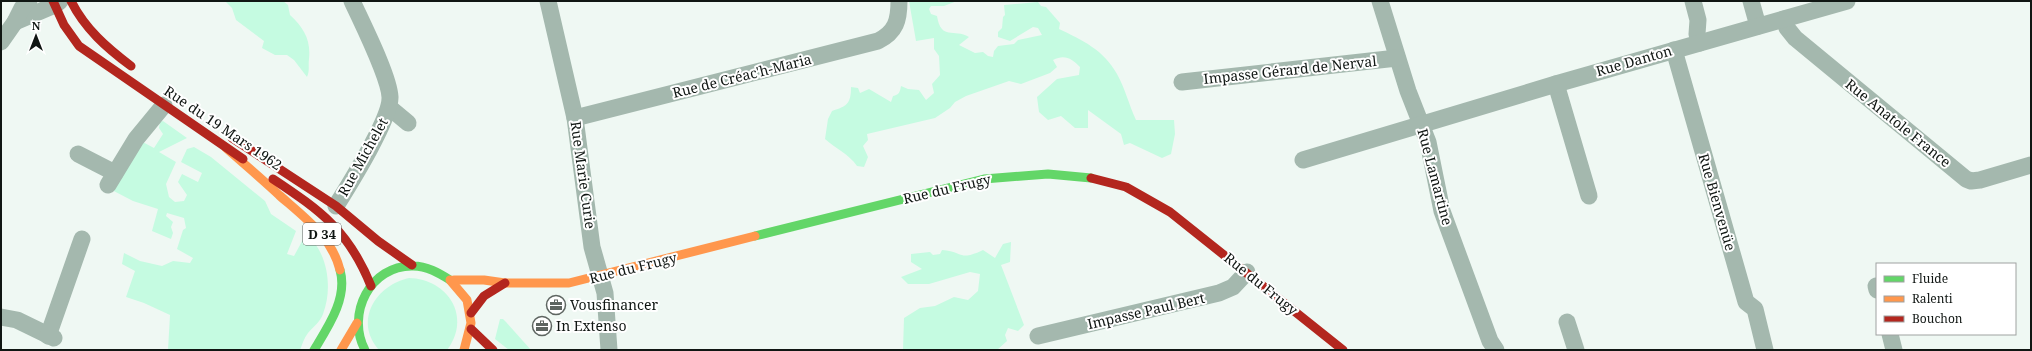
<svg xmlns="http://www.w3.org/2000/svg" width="2032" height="351" font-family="'Noto Serif',serif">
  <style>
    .green { fill: #c5fbe1 }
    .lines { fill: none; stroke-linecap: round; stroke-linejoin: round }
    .street { stroke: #a4b8ae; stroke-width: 17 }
    .fast { stroke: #63d668; stroke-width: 9 }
    .slow { stroke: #ff974d; stroke-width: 9 }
    .jam { stroke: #b3261e; stroke-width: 9 }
    .labels { text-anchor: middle; stroke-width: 4; stroke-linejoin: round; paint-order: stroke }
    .shield { fill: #fff; stroke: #585c5a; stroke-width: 1 }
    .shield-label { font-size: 13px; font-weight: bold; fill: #101613 }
    .street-label { font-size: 14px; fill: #101613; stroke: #fff }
    .poi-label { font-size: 14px; fill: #101613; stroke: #fff; text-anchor: start }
  </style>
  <rect width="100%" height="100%" fill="#eff8f3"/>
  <!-- green -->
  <g class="green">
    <path d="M225 1H283L288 5 290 15C304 28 311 40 309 59 308 66 310 70 307 77L294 60 287 55H275L262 48 264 41 236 20 232 8Z"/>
    <path d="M909 1H957L944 6H931L929 9 931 14 937 16C941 41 954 28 969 37L959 45 975 53 983 52 988 56 993 57 994 51 998 46 1014 44 1018 40 1042 35 1038 28 1033 27 1010 41 998 37V32L1002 28 1003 17 1005 15 1004 5 1038 2 1041 6 1046 7 1060 23 1059 29C1082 40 1104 50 1117 74 1125 88 1129 105 1136 120H1174L1175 134 1171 154 1162 158 1130 143 1124 145 1121 134 1088 110V128H1075L1061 116 1048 120 1039 112 1037 97 1057 79 1079 75 1080 67C1072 59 1065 54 1053 60L1057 67 1050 73 1021 84 1009 81 966 96 955 102 950 108 935 118 867 134 868 140 863 146 868 157 864 167 857 166C849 154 836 149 825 139L828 119 832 111C847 106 851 104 851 87L858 88 860 93 869 89 891 102 893 96C899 95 900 92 901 86L908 89 919 90 926 100 934 93 932 84 940 75 939 56 934 49V38L916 41Z"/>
    <path d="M163 121 187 138 159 152 176 162 166 184 169 197 175 202 184 201 187 195 178 182 182 174 198 182 202 173 181 162 187 149 194 147 211 157 265 201 271 214 296 231 287 254 294 256 306 234C328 252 333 288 323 314 321 321 313 327 308 333 304 338 302 345 300 350H168L170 315 144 303 126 297 135 271 122 264 124 253 140 261 162 266 173 261 190 263 193 258 177 249 183 230 186 228 184 218 167 213 166 216 173 222 171 227 173 233 171 239 152 231 158 209 133 201 108 188 139 140 154 148 163 134 159 128 160 122Z"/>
    <path d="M1011 242 1010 262 1001 265 1024 325 1018 331 1008 328 1005 335 1007 341 997 350H903L904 318 920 308 935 306 954 297 968 300 978 291 980 274 970 272 929 284H908L901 277 922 269 911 262V254L930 252 933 255 940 254 942 250C963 251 958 262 983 250L995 258 1003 244Z"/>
    <path d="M409 278C448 279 472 317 447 350H379C353 321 376 285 409 278Z"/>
    <polygon points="500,319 503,319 506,322 531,350 509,350 495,339"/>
  </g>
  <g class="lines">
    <!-- street -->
    <g class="street">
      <polyline points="548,1 575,118 592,247 605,293 609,350"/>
      <polyline points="1380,1 1408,91 1428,142 1442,211 1490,341 1496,350"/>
      <polyline points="1693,1 1698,20 1697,34 1700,43"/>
      <polyline points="1751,1 1758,26"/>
      <polyline points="1784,19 1787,28 1795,38 1966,179 1971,181 1980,180 2031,165"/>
      <polyline points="15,22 55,5 60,1"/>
      <polyline points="1,42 15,22 22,8 29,1"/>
      <polyline points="1674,50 1746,302 1755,309 1765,350"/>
      <polyline points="1182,82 1397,58"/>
      <polyline points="1556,84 1589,196"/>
      <polyline points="390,108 408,123"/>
      <path d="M575 118 878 41C896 32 899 20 899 1"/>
      <polyline points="78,154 115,173"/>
      <polyline points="1303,160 1556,84 1847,1"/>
      <polyline points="108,185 136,139 164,105"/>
      <path d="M336 206C349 185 391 118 390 97 389 76 362 23 352 1"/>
      <polyline points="1876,286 1877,290"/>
      <polyline points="1,317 17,320 54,338"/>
      <polyline points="1567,322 1576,350"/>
      <polyline points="1890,334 1894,350"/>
      <polyline points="48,336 82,239"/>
      <polyline points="1038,336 1219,293 1233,287 1247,272"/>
    </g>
    <!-- fast -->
    <g class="fast">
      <polyline points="755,236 984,179 1048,174 1091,178"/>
      <path d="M314 350C328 327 348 298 340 270"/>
      <path d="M365 350C346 314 370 265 413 266 427 266 439 273 450 280"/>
    </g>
    <!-- slow -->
    <g class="slow">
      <path d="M226 148C244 164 262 179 279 195 304 217 332 237 340 270"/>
      <polyline points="450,280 467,300 471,323 464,350"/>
      <polyline points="454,280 484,280 505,283 569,283 755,236"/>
      <polyline points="341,350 357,323"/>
    </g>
    <!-- jam -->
    <g class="jam">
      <polyline points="53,1 64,25 79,46 243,159"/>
      <path d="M71 1C85 29 107 48 131 66"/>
      <polyline points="232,138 336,206 378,241 412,265"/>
      <polyline points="1091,178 1126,187 1170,212 1343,350"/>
      <path d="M273 179C321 211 349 231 371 286"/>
      <polyline points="471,313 484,296 505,283"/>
      <polyline points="471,329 493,350"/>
    </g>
  </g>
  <!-- icons -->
  <defs>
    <g id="office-ring" transform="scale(1)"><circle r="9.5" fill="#fff" stroke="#5e6561" stroke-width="1.5"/><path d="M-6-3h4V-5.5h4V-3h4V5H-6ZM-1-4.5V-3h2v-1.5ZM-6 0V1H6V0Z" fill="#5e6561"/></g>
  </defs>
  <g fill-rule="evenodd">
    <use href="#office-ring" x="556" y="305"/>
    <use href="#office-ring" x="542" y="326"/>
  </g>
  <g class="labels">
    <!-- shield labels -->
    <rect class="shield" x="303" y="223" width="38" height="22" rx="3"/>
    <g class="shield-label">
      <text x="322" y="239">D 34</text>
    </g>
    <!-- street labels -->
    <g class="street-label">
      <text transform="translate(1634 61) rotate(-16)" y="5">Rue Danton</text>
      <text transform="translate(1290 70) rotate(-6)" y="5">Impasse Gérard de Nerval</text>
      <text transform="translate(742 76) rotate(-14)" y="5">Rue de Créac'h-Maria</text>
      <text transform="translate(1898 123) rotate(39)" y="5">Rue Anatole France</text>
      <text transform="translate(223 128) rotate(34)" y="5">Rue du 19 Mars 1962</text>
      <text transform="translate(363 157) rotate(-61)" y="5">Rue Michelet</text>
      <text transform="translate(583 175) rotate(82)" y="5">Rue Marie Curie</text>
      <text transform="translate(1435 177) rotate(75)" y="5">Rue Lamartine</text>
      <text transform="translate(947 189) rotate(-13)" y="5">Rue du Frugy</text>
      <text transform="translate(1717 202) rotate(74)" y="5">Rue Bienvenüe</text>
      <text transform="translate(633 268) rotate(-14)" y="5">Rue du Frugy</text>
      <text transform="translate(1261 284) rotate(39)" y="5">Rue du Frugy</text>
      <text transform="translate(1146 311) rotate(-13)" y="5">Impasse Paul Bert</text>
    </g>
    <!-- poi labels -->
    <g class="poi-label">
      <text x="570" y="310">Vousfinancer</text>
      <text x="556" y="331">In Extenso</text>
    </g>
  </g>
  <!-- border -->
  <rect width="2032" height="351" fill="none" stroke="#101613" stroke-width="4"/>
  <!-- legend -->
  <rect x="1876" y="263" width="140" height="72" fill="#ffffff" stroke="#9fa2a1"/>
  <rect x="1884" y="276" width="20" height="6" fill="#63d668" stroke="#9fa2a1"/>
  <text x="1912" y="283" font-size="12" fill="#101613">Fluide</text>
  <rect x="1884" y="296" width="20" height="6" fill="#ff974d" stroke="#9fa2a1"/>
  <text x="1912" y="303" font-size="12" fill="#101613">Ralenti</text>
  <rect x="1884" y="316" width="20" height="6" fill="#b3261e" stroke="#9fa2a1"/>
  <text x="1912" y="323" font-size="12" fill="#101613">Bouchon</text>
  <!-- north arrow -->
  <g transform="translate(36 36)" stroke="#ffffff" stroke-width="3" paint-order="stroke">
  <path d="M0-3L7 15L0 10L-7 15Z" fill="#101613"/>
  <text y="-6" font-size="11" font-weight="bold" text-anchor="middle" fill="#101613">N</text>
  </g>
</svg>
